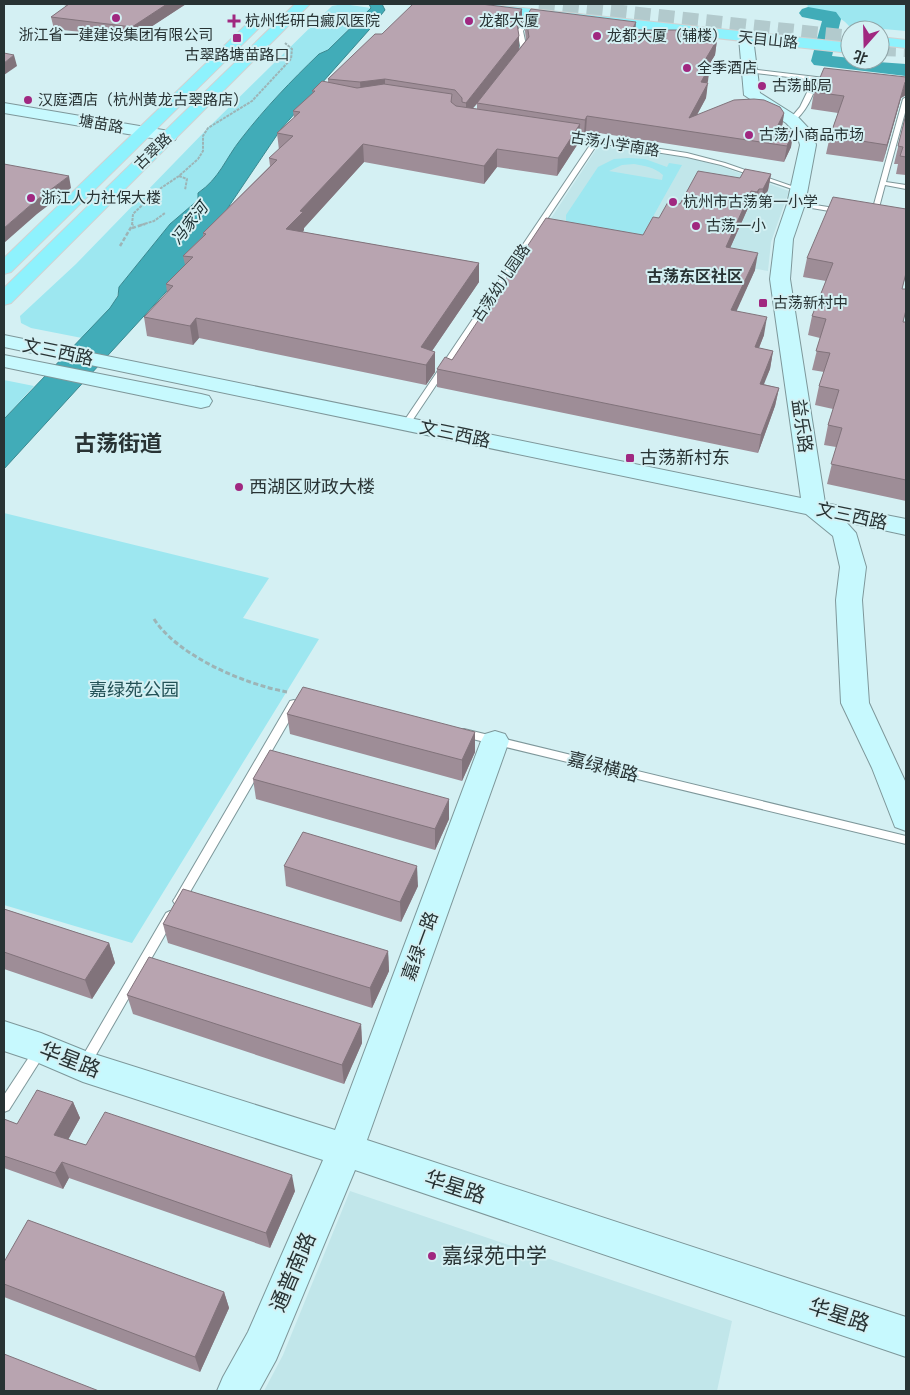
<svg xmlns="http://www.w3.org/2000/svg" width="910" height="1395" font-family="Roboto,'Noto Sans SC',sans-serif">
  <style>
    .built { fill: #c1e6ea }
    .green { fill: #9de7f0; fill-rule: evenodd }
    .water { fill: #41acb8; stroke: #3a8890 }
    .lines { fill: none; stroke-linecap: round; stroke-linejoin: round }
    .river { fill: #41acb8; fill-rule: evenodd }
    .highway-tunnel { stroke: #b2cacd; stroke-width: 16; stroke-dasharray: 16 8; stroke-linecap: butt }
    .lane-casing { stroke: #7e979a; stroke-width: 2 }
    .secondary-casing { stroke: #7e979a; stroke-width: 2 }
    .primary-casing { stroke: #d0d2d2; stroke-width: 2 }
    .path-far2 { stroke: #9db4b6; stroke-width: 2; stroke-dasharray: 3 1; stroke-linecap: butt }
    .path-far1 { stroke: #9db4b6; stroke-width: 2.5; stroke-dasharray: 4 2; stroke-linecap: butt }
    .path { stroke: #9db4b6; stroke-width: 3; stroke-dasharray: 5 2.5; stroke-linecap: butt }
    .lane { fill: #fff; fill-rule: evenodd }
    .secondary { fill: #c7f9fe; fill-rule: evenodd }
    .primary { fill: #8ef2fd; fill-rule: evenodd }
    .wall { fill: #9e8d97; fill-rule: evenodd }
    .shaded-wall { fill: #81737b }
    .building { fill: #b8a4b0; stroke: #81737b }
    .poi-dot { fill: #a02880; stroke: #d4f0f3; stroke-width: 2 }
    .labels { text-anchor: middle; stroke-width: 4; stroke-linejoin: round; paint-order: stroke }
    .far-poi-label { font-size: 15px; fill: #283334; stroke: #d4f0f3; text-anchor: start }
    .far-street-label { font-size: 15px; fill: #283334; stroke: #d4f0f3 }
    .far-water-label { font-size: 16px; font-style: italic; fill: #1a2d2f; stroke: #d4f0f3 }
    .far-quarter-label { font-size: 16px; font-weight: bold; fill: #283334; stroke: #d4f0f3 }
    .street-label { font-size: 18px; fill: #283334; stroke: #d4f0f3 }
    .poi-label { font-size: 18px; fill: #283334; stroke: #d4f0f3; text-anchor: start }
    .park-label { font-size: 18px; fill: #235257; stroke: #d4f0f3 }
    .near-street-label { font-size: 21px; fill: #283334; stroke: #d4f0f3 }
    .near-poi-label { font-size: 21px; fill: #283334; stroke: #d4f0f3; text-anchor: start }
    .district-label { font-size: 22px; font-weight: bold; fill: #283334; stroke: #d4f0f3 }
  </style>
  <rect width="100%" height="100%" fill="#d4f0f3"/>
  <!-- built -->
  <g class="built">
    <polygon points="605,146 689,158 720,166 789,191 771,242 768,271 542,232 597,148"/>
    <polygon points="350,1191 732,1321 717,1391 264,1391 283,1355"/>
  </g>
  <!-- green -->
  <g class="green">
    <path d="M343 4 371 8 328 50 319 54C291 81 265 108 241 139 225 159 220 178 198 193V200L170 224 119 287C117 308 97 324 82 338L31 328 21 323 20 316 76 264 208 128 332 6Z"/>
    <path d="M807 4H906V31L849 26C840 14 823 14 809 11Z"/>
    <path d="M629 158 645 159 667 167 669 163 682 165 637 245 566 221V215L598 167 614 159ZM634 164C645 166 654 167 663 175L662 180 609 171 622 165Z"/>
    <polygon points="4,380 34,386 4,419"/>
    <polygon points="4,513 269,578 243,618 319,639 132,943 4,905"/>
  </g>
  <!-- water -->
  <g class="water">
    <path d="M369 4H382L385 10 369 30 281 129 186 270 4 469V419L110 308 118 296 119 287 170 224 198 200V193C220 178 225 159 241 139 265 108 291 81 319 54L328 50 371 8Z"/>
    <polygon points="826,59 906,67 906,75 822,64"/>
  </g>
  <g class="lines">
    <!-- river -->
    <polygon class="river" points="808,7 836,12 841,19 832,56 850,58 850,60 906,64 906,76 814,65 811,61 822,21 802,17 799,13 802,9"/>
    <!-- highway-tunnel -->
    <g class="highway-tunnel">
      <polyline points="539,4 850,38"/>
      <polyline points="880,48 906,49"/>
    </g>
    <!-- lane casing -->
    <g class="lane-casing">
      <g id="lane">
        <polygon points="531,12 536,13 523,31 527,50 522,56 518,56 517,55 521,50 517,31"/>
        <path d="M749 69 833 79 836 81 833 83 818 81C813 95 806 114 792 122L789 120 800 107 813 80 747 72 746 71Z"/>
        <polygon points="906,97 906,109 886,182 906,185 906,189 885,185 877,215 872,216 871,215 903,99"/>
        <polygon points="568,135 687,153 725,163 800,189 795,190 721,165 687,157 598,143 410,424 409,426 403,426 402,424 592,142 566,138 565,137"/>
        <polygon points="796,202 841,209 844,211 841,213 794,205 794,203"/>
        <polygon points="294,700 299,704 183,904 179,906 175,904 173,901 175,898 290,701"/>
        <polygon points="464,729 906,836 906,844 460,736 459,733 460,730"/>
        <polygon points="170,911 174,913 176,916 174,919 89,1067 85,1069 81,1067 79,1063 81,1059 166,913"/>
        <polygon points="41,1043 45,1045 47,1049 45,1053 9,1110 4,1112 4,1095 37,1045"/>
      </g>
    </g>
    <!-- secondary casing -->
    <g class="secondary-casing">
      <g id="secondary">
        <polygon points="746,34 751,35 753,38 760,93 798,117 813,133 816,145 805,204 793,239 790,279 825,503 906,519 906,535 846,522 856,533 866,567 862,600 869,703 906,783 906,831 895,827 872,768 841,703 836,600 840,567 833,536 806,514 4,347 4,335 801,498 770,279 775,239 787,204 800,145 797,134 786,123 744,95 739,38 741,35"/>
        <polygon points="4,103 169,131 175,132 177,136 175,140 169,141 4,113"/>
        <polygon points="4,355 201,394 209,396 212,401 209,406 201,408 4,367"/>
        <polygon points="495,731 505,734 509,741 367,1140 906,1317 906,1357 355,1170 276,1360 259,1391 217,1391 223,1377 248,1332 323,1160 83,1082 34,1061 4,1051 4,1021 41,1033 88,1052 335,1130 481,741 485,734"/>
      </g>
    </g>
    <!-- primary casing -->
    <g class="primary-casing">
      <g id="primary">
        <polygon points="295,4 310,4 11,303 4,305 4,288"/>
        <polygon points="441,4 485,4 850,43 850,53 448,8 443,7"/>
        <polygon points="257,18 262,19 264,22 262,25 11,272 4,274 4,258 252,19"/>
        <polygon points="880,37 906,40 906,48 880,45"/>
      </g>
    </g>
    <!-- path-far2 -->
    <g class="path-far2">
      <polyline points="179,176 187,179 185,190"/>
      <polyline points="132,225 133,214 158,190 179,176 198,159 203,151 203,136 208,128 252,101 291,59 292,49 285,43"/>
      <polyline points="141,225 154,221 165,213"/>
    </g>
    <!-- path-far1 -->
    <g class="path-far1">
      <polyline points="132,228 145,224"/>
      <polyline points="120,246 133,224"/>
    </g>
    <!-- path -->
    <path class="path" d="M154 619C178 656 244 684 287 692"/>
    <!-- lane -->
    <use href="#lane" class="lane"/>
    <!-- secondary -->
    <use href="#secondary" class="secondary"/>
    <!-- primary -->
    <use href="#primary" class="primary"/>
  </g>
  <!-- wall -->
  <g class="wall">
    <polygon points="64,4 186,4 134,38 54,29 51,17 67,6 64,5"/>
    <path d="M522 9V22L518 28 519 49 526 40 525 31 526 17 636 30 717 40 715 55 708 66V81L707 83 706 98 697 115 784 113 781 130 793 132 791 147 784 162 586 131 584 135H580L579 142 557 176 497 167 484 184 364 162 304 228V230L303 232 479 263V282L432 351 435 352V372L426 385 199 338 193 345 147 336 144 317 167 293 166 284 185 265 183 256 203 236V233L270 166 269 158 279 150 277 133 294 118 293 111 313 93 312 91 328 82V79L382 34ZM477 104V109L473 108Z"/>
    <polygon points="814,92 906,95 901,98 883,162 826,154 830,136 838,113 811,109"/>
    <polygon points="906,114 906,175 896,174 898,164 894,164"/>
    <polygon points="771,174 768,190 760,206 756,205 754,209 748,208 730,248 755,270 736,311 764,335 759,348 773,351 770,369 763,384 779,388 775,406 758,453 437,387 437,369 643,235 659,218 680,204 740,178"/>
    <polygon points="906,209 906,275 902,289 903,322 906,322 906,501 827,484 836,447 824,445 828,425 833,409 815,405 819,386 824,372 812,370 820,338 808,335 812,316 826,281 803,277 807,258"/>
    <polygon points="287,714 475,732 475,752 462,781 290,734"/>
    <polygon points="253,779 449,819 435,850 256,799"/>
    <polygon points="284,866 418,886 401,922 286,886"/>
    <polygon points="4,909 109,943 115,963 92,999 4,969"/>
    <polygon points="163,924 388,951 389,971 372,1008 168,943"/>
    <polygon points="127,995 361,1024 362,1043 344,1084 133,1014"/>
    <polygon points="73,1102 80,1118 68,1139 86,1145 295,1191 270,1248 69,1178 63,1189 4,1168 4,1119 17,1124"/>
    <polygon points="4,1262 224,1292 229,1308 200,1372 4,1297"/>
  </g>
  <!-- shaded-wall -->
  <g class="shaded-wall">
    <polygon points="167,4 186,4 134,38 132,27"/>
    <polygon points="522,9 522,22 515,31 516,18"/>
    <polygon points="636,22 635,37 632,30"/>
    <polygon points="519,36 519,50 466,117 466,103"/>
    <polygon points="717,40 715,55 700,80 702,65"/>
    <polygon points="14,55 17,66 4,75 4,63"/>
    <polygon points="710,66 708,81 699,97 701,82"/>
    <polygon points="385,79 385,93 361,96 360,82"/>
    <polygon points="906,81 906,95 901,98 883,162 887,145 905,82"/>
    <polygon points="708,83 706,98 688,131 689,118"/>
    <polygon points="784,113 782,129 773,144 776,129"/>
    <polygon points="587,116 586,131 584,135 585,120"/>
    <polygon points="580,124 579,142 557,176 558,158"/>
    <polygon points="793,132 791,147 784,162 787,146"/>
    <polygon points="363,144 364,162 304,228 304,230 288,248 286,229 300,211"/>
    <polygon points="497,149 497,167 484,184 484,166"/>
    <polygon points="771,174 768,190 760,206 763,189"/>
    <polygon points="69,176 71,188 37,214 4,243 4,228 34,202"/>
    <polygon points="759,189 756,205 754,209 757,192"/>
    <polygon points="751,191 748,208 723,264 726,247"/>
    <polygon points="758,253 755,270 729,328 731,310"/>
    <polygon points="479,263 479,282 423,364 421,347"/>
    <polygon points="767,317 764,335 752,365 755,347"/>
    <polygon points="196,318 199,338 193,345 190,326"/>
    <polygon points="773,351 770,369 757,402 760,384"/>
    <polygon points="435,352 435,372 426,385 426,365"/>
    <polygon points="779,388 775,406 758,453 761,435"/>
    <polygon points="475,732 475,752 462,781 462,760"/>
    <polygon points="449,799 449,819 435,850 435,829"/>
    <polygon points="417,866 418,886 401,922 400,902"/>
    <polygon points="109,943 115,963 92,999 85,980"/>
    <polygon points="388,951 389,971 372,1008 370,988"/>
    <polygon points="361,1024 362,1043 344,1084 342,1065"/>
    <polygon points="73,1102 80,1118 62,1151 54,1135"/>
    <polygon points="62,1162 69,1178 63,1189 55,1173"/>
    <polygon points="292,1175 295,1191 270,1248 266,1233"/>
    <polygon points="224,1292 229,1308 200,1372 195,1357"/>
  </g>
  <!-- building -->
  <g class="building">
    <polygon points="69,4 167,4 132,27 51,17"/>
    <polygon points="413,4 481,4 522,9 516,18 519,36 466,103 462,102 462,98 455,90 385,79 360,82 328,79 375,34 382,34"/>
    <polygon points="531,9 636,22 632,30 684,30 707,33 717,40 702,65 710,66 701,82 708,83 689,118 734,100 754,99 764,100 780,107 784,113 776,129 793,132 787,146 587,116 585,120 477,103 529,37 526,17"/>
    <polygon points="4,53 14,55 4,63"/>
    <polygon points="824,68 906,77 906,81 905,82 887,145 830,136 844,96 814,92"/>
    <polygon points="322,81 357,88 384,84 452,94 451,102 456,106 580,124 558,158 497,149 484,166 363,144 300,211 303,212 286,229 479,263 421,347 435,352 426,365 196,318 190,326 144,317 173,286 166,284 193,257 183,256 206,234 203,233 277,160 269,158 293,136 277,133 300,112 293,111 315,91 312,91"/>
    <polygon points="906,114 906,157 900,156 903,147 898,146"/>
    <polygon points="4,164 69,176 34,202 4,228"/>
    <polygon points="745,169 771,174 763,189 759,189 757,192 751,191 726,247 758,253 731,310 767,317 755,347 773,351 760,384 779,388 761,435 437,369 445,357 452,360 546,218 643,235 653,217 659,218 668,202 680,204 698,171 740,178"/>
    <polygon points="833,197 906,209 906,273 902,289 906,289 906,310 903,322 906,322 906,480 831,464 842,428 828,425 839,390 819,386 830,353 816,351 826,319 812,316 833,263 807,258"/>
    <polygon points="303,687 475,732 462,760 287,714"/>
    <polygon points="270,750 449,799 435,829 253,779"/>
    <polygon points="303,832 417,866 400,902 284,866"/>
    <polygon points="183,889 388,951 370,988 163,924"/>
    <polygon points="4,909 109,943 85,980 4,952"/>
    <polygon points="149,957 361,1024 342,1065 127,995"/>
    <polygon points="37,1090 73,1102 54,1135 86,1145 105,1112 292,1175 266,1233 62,1162 55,1173 4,1156 4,1119 17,1124"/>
    <polygon points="28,1220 224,1292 195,1357 4,1284 4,1262"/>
    <polygon points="4,1354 99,1391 4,1391"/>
  </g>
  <!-- markers -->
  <g class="poi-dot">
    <circle cx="116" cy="18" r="5"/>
    <path d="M231.5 13.5h5v5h5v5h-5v5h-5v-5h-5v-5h5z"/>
    <circle cx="469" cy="21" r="5"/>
    <circle cx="597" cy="36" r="5"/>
    <rect x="232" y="33" width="10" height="10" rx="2.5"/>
    <circle cx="687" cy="68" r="5"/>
    <circle cx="762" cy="86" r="5"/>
    <circle cx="28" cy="100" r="5"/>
    <circle cx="749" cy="135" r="5"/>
    <circle cx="31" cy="198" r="5"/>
    <circle cx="673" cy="202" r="5"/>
    <circle cx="696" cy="226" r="5"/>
    <rect x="758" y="298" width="10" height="10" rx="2.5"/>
    <rect x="625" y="453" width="10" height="10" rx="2.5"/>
    <circle cx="239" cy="487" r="5"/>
    <circle cx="432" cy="1256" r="5"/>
  </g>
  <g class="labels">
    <!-- far-poi labels -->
    <g class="far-poi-label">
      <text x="245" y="26">杭州华研白癜风医院</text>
      <text x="479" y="26">龙都大厦</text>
      <text x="116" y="40" text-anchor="middle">浙江省一建建设集团有限公司</text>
      <text x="607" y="41">龙都大厦（辅楼）</text>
      <text x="237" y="60" text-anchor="middle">古翠路塘苗路口</text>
      <text x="697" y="73">全季酒店</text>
      <text x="772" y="91">古荡邮局</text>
      <text x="38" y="105">汉庭酒店（杭州黄龙古翠路店）</text>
      <text x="759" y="140">古荡小商品市场</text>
      <text x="41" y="203">浙江人力社保大楼</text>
      <text x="683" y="207">杭州市古荡第一小学</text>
      <text x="706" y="231">古荡一小</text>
      <text x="773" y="308">古荡新村中</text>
    </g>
    <!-- far-street labels -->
    <g class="far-street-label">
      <text transform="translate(768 40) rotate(6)" y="5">天目山路</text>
      <text transform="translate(101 124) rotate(10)" y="5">塘苗路</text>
      <text transform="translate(615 144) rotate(9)" y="5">古荡小学南路</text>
      <text transform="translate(153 151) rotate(-44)" y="5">古翠路</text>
      <text transform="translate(501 283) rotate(-56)" y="5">古荡幼儿园路</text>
    </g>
    <!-- far-water labels -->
    <g class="far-water-label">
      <text transform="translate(189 223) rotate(-52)" y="6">冯家河</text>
    </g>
    <!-- far-quarter labels -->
    <g class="far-quarter-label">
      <text x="695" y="282">古荡东区社区</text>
    </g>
    <!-- street labels -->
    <g class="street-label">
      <text transform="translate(58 352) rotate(12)" y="6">文三西路</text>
      <text transform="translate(802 426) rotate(82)" y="6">益乐路</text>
      <text transform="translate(455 434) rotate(12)" y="6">文三西路</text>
      <text transform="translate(852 516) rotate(12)" y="6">文三西路</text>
      <text transform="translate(603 767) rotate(14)" y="6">嘉绿横路</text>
      <text transform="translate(420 946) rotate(-70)" y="6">嘉绿一路</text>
    </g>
    <!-- poi labels -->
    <g class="poi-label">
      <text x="640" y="464">古荡新村东</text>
      <text x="249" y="493">西湖区财政大楼</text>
    </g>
    <!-- park labels -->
    <g class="park-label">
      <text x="134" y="696">嘉绿苑公园</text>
    </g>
    <!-- near-street labels -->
    <g class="near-street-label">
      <text transform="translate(70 1060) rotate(21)" y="7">华星路</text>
      <text transform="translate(455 1187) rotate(18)" y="7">华星路</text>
      <text transform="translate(293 1272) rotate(-67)" y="7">通普南路</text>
      <text transform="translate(839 1315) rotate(18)" y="7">华星路</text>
    </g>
    <!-- near-poi labels -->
    <g class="near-poi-label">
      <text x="442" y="1263">嘉绿苑中学</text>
    </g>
    <!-- district labels -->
    <g class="district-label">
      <text x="118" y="451">古荡街道</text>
    </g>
  </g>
  <!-- border -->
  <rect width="910" height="1395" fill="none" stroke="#283334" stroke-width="10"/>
  <!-- north arrow -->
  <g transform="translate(865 45) rotate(200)"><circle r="24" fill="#d4f0f3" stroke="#8fa4a7"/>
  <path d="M0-4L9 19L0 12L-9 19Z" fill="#a02880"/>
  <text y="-8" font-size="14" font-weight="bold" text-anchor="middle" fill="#283334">北</text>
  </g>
</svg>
